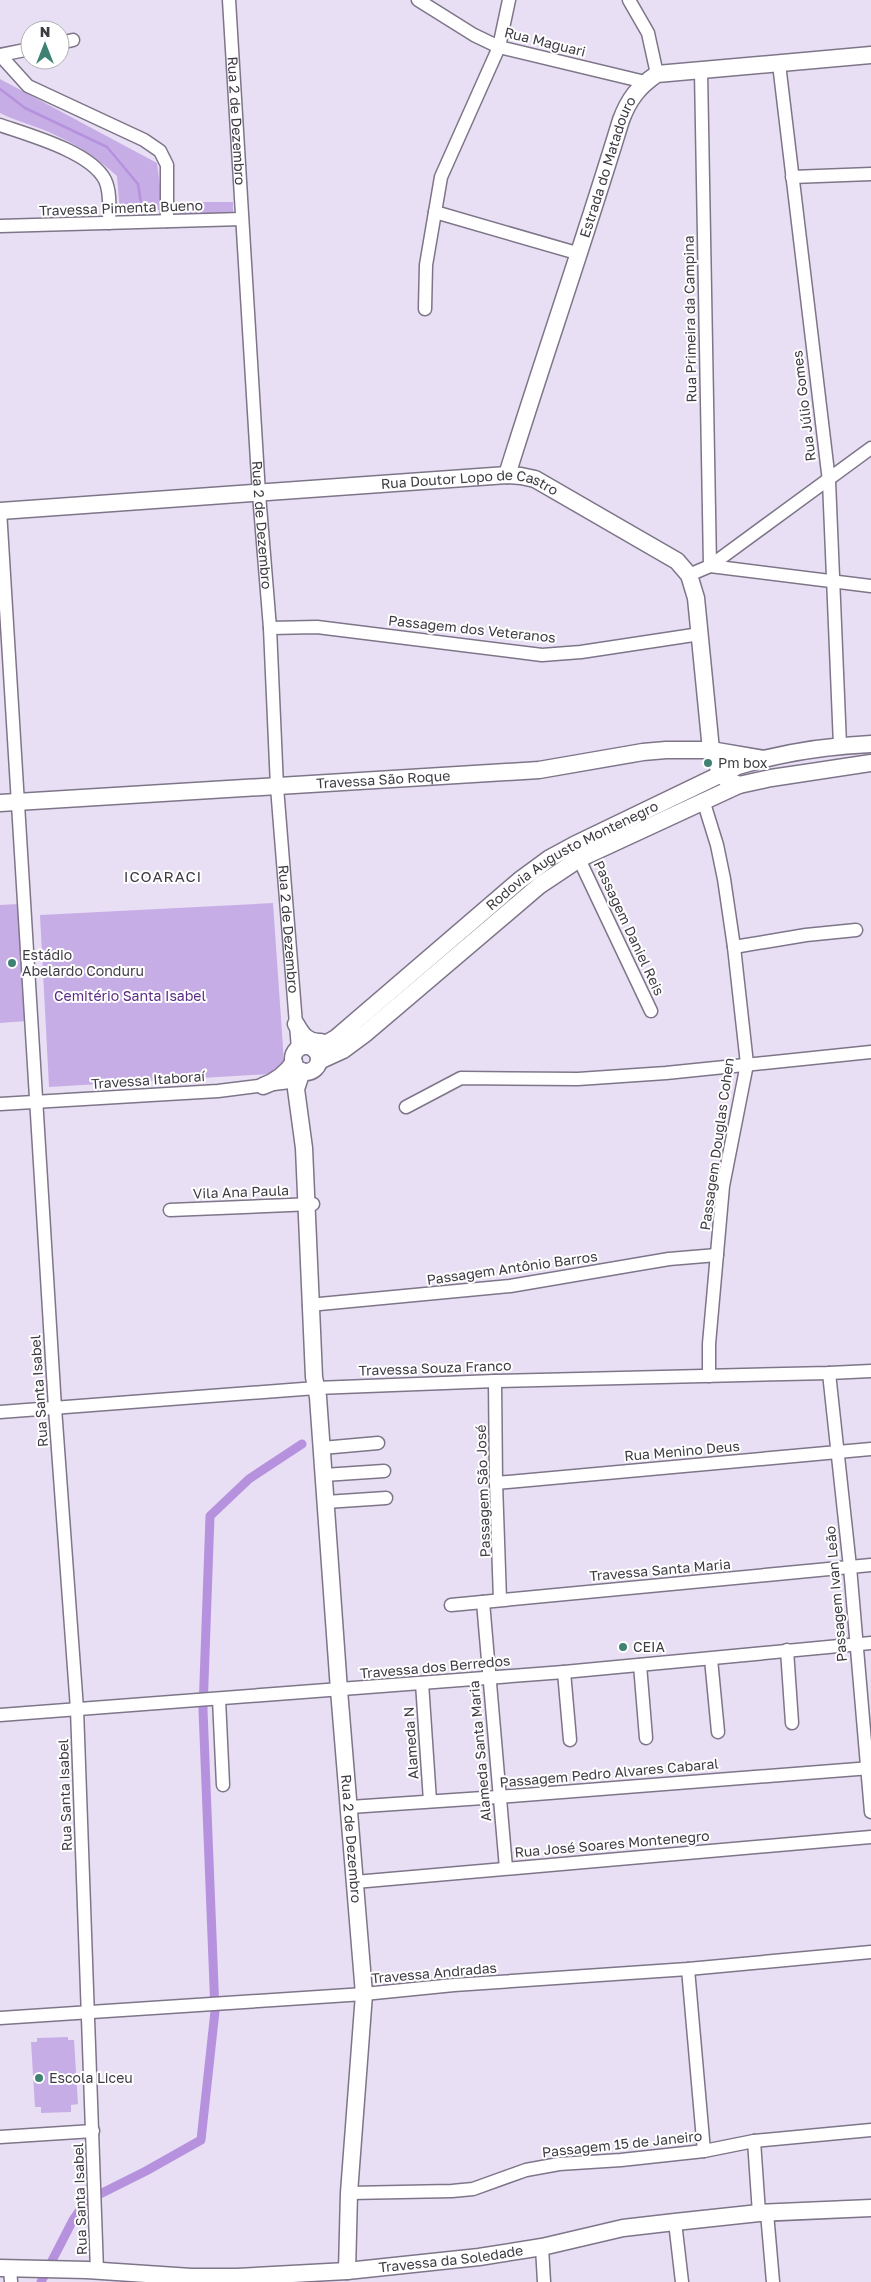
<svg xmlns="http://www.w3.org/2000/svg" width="871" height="2282" font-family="'Golos Text',sans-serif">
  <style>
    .green { fill: #c7ade6 }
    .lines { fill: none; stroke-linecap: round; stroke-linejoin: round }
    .stream { stroke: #b692de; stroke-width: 2.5 }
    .canal { stroke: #b692de; stroke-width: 9 }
    .minor-casing { stroke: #7e7589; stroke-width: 15 }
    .major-casing { stroke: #7e7589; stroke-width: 19 }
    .minor { stroke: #fff; stroke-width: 12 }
    .major { stroke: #fff; stroke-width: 16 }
    .poi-dot { fill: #3f8273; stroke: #fff; stroke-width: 2 }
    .labels { text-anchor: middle; stroke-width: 4; stroke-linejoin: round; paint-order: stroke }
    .street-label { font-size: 14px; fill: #3e3b43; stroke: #fff }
    .poi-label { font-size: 14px; fill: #3e3b43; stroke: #fff; text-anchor: start }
    .park-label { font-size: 14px; fill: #5b2b84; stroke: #fff }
    .neighbourhood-label { font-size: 15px; letter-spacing: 1px; fill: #3e3b43; stroke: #fff }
  </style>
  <rect width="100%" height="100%" fill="#e9dff5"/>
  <!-- green -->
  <g class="green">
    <path d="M0 79 157 163 163 210 120 212 117 176C98 159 78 145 55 135 37 126 18 122 0 113Z"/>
    <polygon points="179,202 233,202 233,216 180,218"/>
    <polygon points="273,903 284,1062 269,1074 49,1087 40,915"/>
    <polygon points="19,904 27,1021 0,1023 0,905"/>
    <polygon points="68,2037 68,2040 74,2040 78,2104 71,2105 71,2112 41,2113 41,2107 35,2107 31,2042 37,2042 37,2038"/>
  </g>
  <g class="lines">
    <!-- stream -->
    <polyline class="stream" points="0,89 25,108 107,147 138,184 143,216"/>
    <!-- canal -->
    <polyline class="canal" points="41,2282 73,2220 86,2201 146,2171 201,2140 215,2011 203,1710 210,1516 249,1479 302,1444"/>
    <!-- minor casing -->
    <g class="minor-casing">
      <g id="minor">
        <path id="s1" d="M229 0 259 494 270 628 277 787 298 1049"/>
        <polyline points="418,0 474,35 499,47 645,82"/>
        <polyline points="629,0 648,33 657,74"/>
        <polyline points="60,43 73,40"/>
        <polyline points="0,55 28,86 144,140 160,151 167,165 167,221"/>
        <polyline points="0,55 30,49"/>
        <polyline points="779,64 829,481 840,745"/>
        <polyline points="701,71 710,566"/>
        <path d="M0 125C29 135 91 152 105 180 111 192 109 210 109 223"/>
        <polyline points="792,177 871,174"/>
        <polyline points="435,212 580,254"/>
        <polyline points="0,226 242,219"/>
        <polyline points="425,309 426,265 441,177 499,47 509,0"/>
        <polyline points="0,510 55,1408 77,1709 97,2271"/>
        <polyline points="710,566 871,586"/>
        <polyline points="689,575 710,566 871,448"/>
        <polyline points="270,628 317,627 542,655 581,652 700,634"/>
        <polyline points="703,800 717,845 724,879 734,947 747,1064 723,1186 709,1344 709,1376"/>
        <polyline points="579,859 651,1011"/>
        <polyline points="734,947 806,935 856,930"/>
        <polyline points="0,1104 218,1091 298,1081"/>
        <polyline points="406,1107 461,1078 578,1079 666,1073 871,1052"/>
        <polyline points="170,1210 313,1204"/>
        <polyline points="309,1305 510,1286 669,1259 717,1255"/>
        <polyline points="829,1373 850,1567 871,1812"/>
        <polyline points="495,1381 496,1483 500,1600"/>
        <polyline points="0,1412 316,1388 495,1381 829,1373 871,1371"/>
        <polyline points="322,1448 378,1443"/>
        <polyline points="324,1475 384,1471"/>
        <polyline points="496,1483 871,1449"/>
        <polyline points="326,1502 386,1498"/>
        <polyline points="483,1602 506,1868"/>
        <polyline points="451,1605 871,1565"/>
        <polyline points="787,1650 792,1723"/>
        <polyline points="711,1659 718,1732"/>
        <polyline points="640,1665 646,1738"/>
        <polyline points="564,1672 570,1740"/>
        <polyline points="422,1683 430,1801"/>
        <polyline points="219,1699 223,1785"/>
        <polyline points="0,1715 564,1672 871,1643"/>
        <polyline points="350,1807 498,1797 871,1768"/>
        <polyline points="355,1882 871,1837"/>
        <polyline points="688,1969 704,2151"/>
        <polyline points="0,2018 364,1994 454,1985 688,1969 871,1952"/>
        <polyline points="0,2137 93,2131"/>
        <polyline points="754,2141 759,2213"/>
        <polyline points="349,2193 452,2191 473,2189 526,2170 559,2164 621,2160 704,2151 754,2141 871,2130"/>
        <polyline points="767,2213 773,2282"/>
        <polyline points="675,2222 682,2282"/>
        <polyline points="542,2247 544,2282"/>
        <polyline points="10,2268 11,2282"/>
      </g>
    </g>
    <!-- major casing -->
    <g class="major-casing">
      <g id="major">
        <path id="s2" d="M507 475C544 356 585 239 621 120 629 99 638 87 657 74L871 55"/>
        <path id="s3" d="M0 511 507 475 521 476 535 479 677 561 689 575 696 598 711 750 721 774 727 780 739 785"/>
        <path id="s4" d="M0 803 539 770 643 752 666 750H711L764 759"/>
        <path d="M296 1024C302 1035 308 1043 321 1042"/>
        <circle cx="306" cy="1059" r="13"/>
        <path id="s5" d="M315 1050 336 1038 520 880 550 858 574 845 738 766C781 753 826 746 871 744"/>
        <polyline points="319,1061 343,1050 366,1033 540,885 579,859 739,785 771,778 871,763"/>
        <path id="s6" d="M302 1071 296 1089 304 1148 314 1377 318 1397 339 1690 364 1994 349 2193 347 2271"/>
        <path d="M263 1086C277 1081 286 1074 294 1062"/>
        <path id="s7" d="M0 2268 87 2270 191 2277H237L347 2271 479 2257 542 2247 623 2228 675 2222 759 2213 871 2208"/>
      </g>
    </g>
    <!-- minor -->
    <use href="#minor" class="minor"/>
    <!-- major -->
    <use href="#major" class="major"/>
  </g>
  <!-- markers -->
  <g class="poi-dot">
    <circle cx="708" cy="763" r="5"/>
    <circle cx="12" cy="963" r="5"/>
    <circle cx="623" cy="1647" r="5"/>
    <circle cx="39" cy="2078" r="5"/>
  </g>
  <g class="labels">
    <!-- street labels -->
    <g class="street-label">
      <text transform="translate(545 42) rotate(14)" y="5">Rua Maguari</text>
      <text dy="5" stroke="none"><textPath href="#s1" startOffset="121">Rua 2 de Dezembro</textPath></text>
      <text dy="5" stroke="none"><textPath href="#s2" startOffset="324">Estrada do Matadouro</textPath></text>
      <text transform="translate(121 208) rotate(-2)" y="5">Travessa Pimenta Bueno</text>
      <text transform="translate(690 319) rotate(-91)" y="5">Rua Primeira da Campina</text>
      <text transform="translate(804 406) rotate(-97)" y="5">Rua Júlio Gomes</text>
      <text dy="5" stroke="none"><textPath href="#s3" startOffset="472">Rua Doutor Lopo de Castro</textPath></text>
      <text dy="5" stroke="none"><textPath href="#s1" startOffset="526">Rua 2 de Dezembro</textPath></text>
      <text transform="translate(472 629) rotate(6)" y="5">Passagem dos Veteranos</text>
      <text dy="5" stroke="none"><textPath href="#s4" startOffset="384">Travessa São Roque</textPath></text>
      <text dy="5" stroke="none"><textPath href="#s5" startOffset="324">Rodovia Augusto Montenegro</textPath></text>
      <text transform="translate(629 928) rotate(65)" y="5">Passagem Daniel Reis</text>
      <text dy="5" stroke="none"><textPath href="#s1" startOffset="931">Rua 2 de Dezembro</textPath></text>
      <text transform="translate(148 1080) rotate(-4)" y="5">Travessa Itaboraí</text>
      <text transform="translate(717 1144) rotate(-82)" y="5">Passagem Douglas Cohen</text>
      <text transform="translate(241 1192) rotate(-2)" y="5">Vila Ana Paula</text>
      <text transform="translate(512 1268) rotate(-8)" y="5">Passagem Antônio Barros</text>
      <text transform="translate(435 1368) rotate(-2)" y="5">Travessa Souza Franco</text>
      <text transform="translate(39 1391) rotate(-94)" y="5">Rua Santa Isabel</text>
      <text transform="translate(682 1451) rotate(-5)" y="5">Rua Menino Deus</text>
      <text transform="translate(483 1491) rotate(-92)" y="5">Passagem São José</text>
      <text transform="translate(660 1570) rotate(-5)" y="5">Travessa Santa Maria</text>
      <text transform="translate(836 1594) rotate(-95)" y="5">Passagem Ivan Leão</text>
      <text transform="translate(435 1667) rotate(-5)" y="5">Travessa dos Berredos</text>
      <text transform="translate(411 1743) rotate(-94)" y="5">Alameda N</text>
      <text transform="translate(480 1751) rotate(-95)" y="5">Alameda Santa Maria</text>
      <text transform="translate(609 1773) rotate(-5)" y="5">Passagem Pedro Alvares Cabaral</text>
      <text transform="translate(65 1795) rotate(-92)" y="5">Rua Santa Isabel</text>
      <text dy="5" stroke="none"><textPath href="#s6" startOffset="771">Rua 2 de Dezembro</textPath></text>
      <text transform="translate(612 1844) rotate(-5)" y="5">Rua José Soares Montenegro</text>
      <text transform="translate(434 1973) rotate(-5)" y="5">Travessa Andradas</text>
      <text transform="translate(622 2144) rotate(-6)" y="5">Passagem 15 de Janeiro</text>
      <text transform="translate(80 2199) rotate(-92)" y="5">Rua Santa Isabel</text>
      <text dy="5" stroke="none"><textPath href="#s7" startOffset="452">Travessa da Soledade</textPath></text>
    </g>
    <!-- poi labels -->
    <g class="poi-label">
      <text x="718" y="768">Pm box</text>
      <text x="22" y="960">Estádio<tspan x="22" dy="16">Abelardo Conduru</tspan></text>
      <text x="633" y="1652">CEIA</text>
      <text x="49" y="2083">Escola Liceu</text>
    </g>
    <!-- park labels -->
    <g class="park-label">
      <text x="130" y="1001">Cemitério Santa Isabel</text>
    </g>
    <!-- neighbourhood labels -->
    <g class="neighbourhood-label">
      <text x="163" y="882">ICOARACI</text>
    </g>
  </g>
  <!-- north arrow -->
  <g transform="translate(45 45)"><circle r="24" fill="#ffffff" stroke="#b2b1b4"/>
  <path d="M0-4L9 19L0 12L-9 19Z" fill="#3f8273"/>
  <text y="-8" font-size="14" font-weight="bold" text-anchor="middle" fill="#3e3b43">N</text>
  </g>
</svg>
